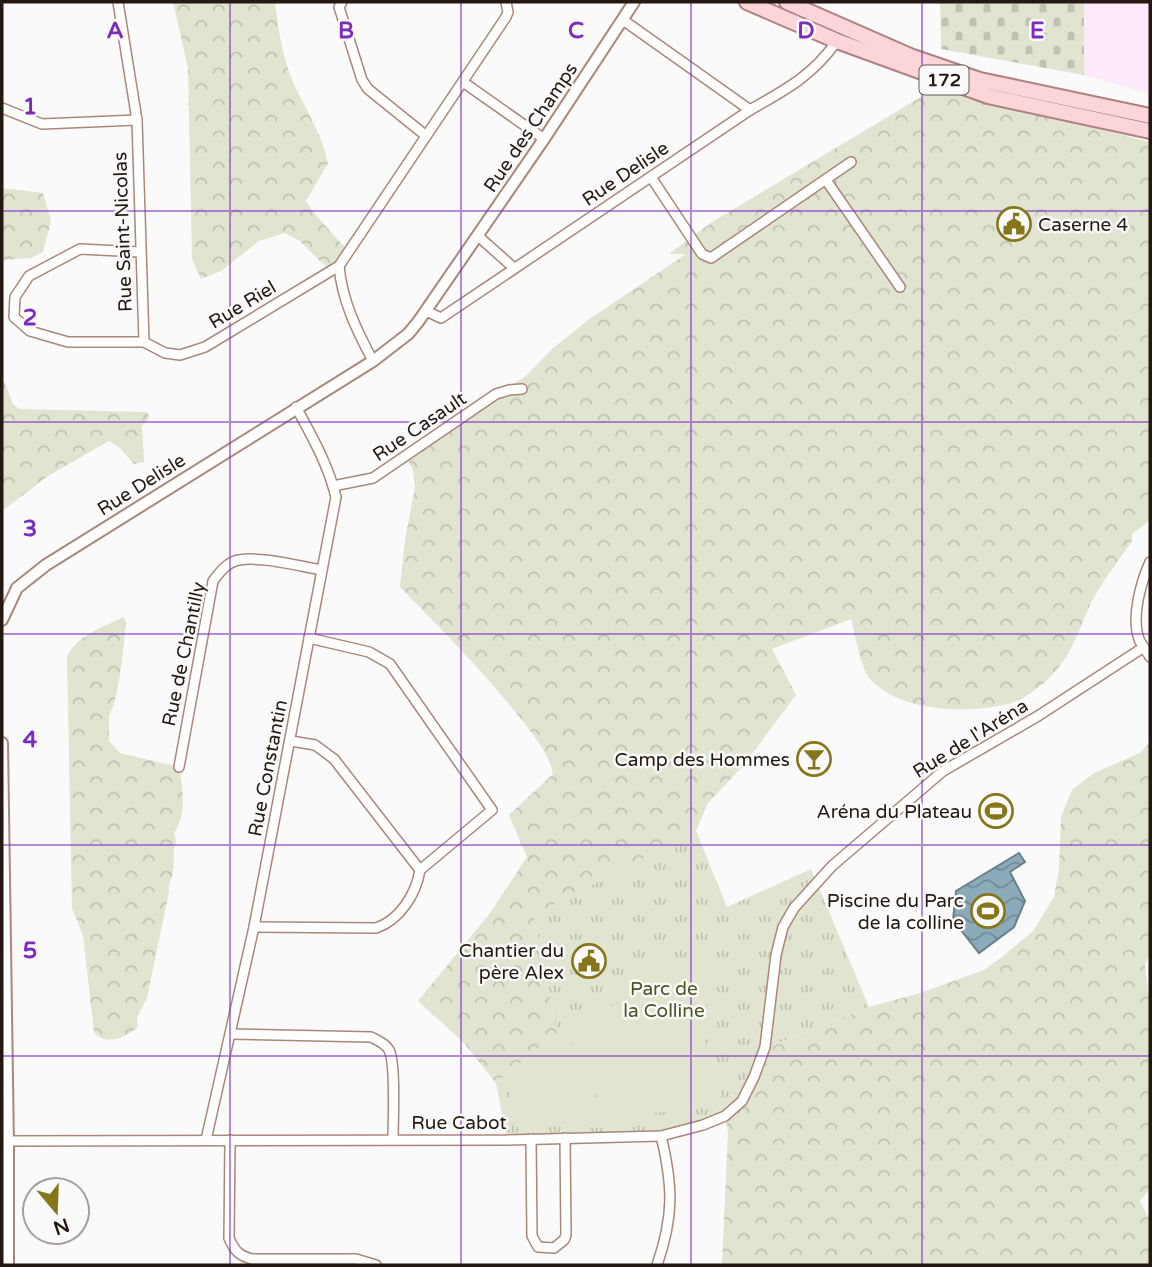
<svg xmlns="http://www.w3.org/2000/svg" width="1152" height="1267" font-family="'Varela Round',sans-serif">
  <style>
    .commercial { fill: #fce9fa }
    .grass { fill: url(#grass-tufts) }
    .forest { fill: url(#forest-crowns) }
    .cemetery { fill: url(#cemetery-stones) }
    .pitch { fill: #e0e4d0 }
    .water { fill: url(#water-waves); stroke: #6c7f88; stroke-width: 2 }
    .lines { fill: none; stroke-linecap: round; stroke-linejoin: round }
    .minor-casing { stroke: #aa8879; stroke-width: 12 }
    .tertiary-casing { stroke: #aa8879; stroke-width: 14 }
    .primary-casing { stroke: #af8182; stroke-width: 18 }
    .minor { stroke: #fff; stroke-width: 9 }
    .tertiary { stroke: #fff; stroke-width: 10 }
    .primary { stroke: #fbd5d8; stroke-width: 14 }
    .grid { fill: none; stroke: #7b2cbf; stroke-width: 2; stroke-opacity: 0.55 }
    .labels { text-anchor: middle; stroke-width: 5; stroke-linejoin: round; paint-order: stroke }
    .shield { fill: #fafafa; stroke: #655c58; stroke-width: 2 }
    .shield-label { font-size: 18px; font-weight: bold; fill: #251812 }
    .street-label { font-size: 19px; fill: #251812; stroke: #fafafa }
    .poi-label { font-size: 19px; fill: #251812; stroke: #fafafa; text-anchor: end }
    .park-label { font-size: 19px; fill: #4d5321; stroke: #fafafa }
    .grid-label { font-size: 23px; text-anchor: middle; font-weight: bold; fill: #7b2cbf; stroke: #fafafa; stroke-width: 5; stroke-linejoin: round; paint-order: stroke }
  </style>
  <defs>
    <pattern id="grass-tufts" width="24" height="20" patternUnits="userSpaceOnUse" patternTransform="scale(1.75)"><rect width="24" height="20" fill="#e0e4d0"/><path d="M3 7l-1-3M5 7V3M7 7l1-3M15 17l-1-3M17 17v-4M19 17l1-3" fill="none" stroke="#c0c3b2"/></pattern>
    <pattern id="forest-crowns" width="20" height="18" patternUnits="userSpaceOnUse" patternTransform="scale(1.75)"><rect width="20" height="18" fill="#e0e4d0"/><path d="M2 6a3 3 0 1 1 6 0M12 15a3 3 0 1 1 6 0" fill="none" stroke="#c0c3b2"/></pattern>
    <pattern id="cemetery-stones" width="16" height="16" patternUnits="userSpaceOnUse" patternTransform="scale(1.75)"><rect width="16" height="16" fill="#e0e4d0"/><path d="M2 7V4a2 2 0 0 1 4 0v3zM10 15v-3a2 2 0 0 1 4 0v3z" fill="#c0c3b2"/></pattern>
    <pattern id="water-waves" width="16" height="10" patternUnits="userSpaceOnUse" patternTransform="scale(1.75)"><rect width="16" height="10" fill="#8babbb"/><path d="M0 5q4-4 8 0t8 0" fill="none" stroke="#718a97"/></pattern>
  </defs>
  <rect width="100%" height="100%" fill="#fafafa"/>
  <!-- commercial -->
  <polygon class="commercial" points="1084,2 1150,2 1150,94 1084,75"/>
  <!-- grass -->
  <polygon class="grass" points="696,831 727,907 811,869 869,1007 764,1049 742,1101 725,1116 661,1136 507,1140 496,1083 557,1033 533,915"/>
  <!-- forest -->
  <g class="forest">
    <path d="M173 2H275C278 25 281 49 289 72 301 103 321 130 328 163L306 201 315 214 348 251 329 270 300 241 285 233 259 241 221 271 201 279 192 259 188 68Z"/>
    <path d="M936 88 1150 142V520L1132 534V541C1119 560 1104 579 1093 599 1079 627 1073 656 1049 678 1041 686 1025 698 1014 702 973 715 902 713 871 680 861 670 855 634 851 619L772 649 796 695 742 767 708 803 696 831 534 915 557 1033 496 1083 463 1042 418 1001 490 913 527 857 509 815 553 774C549 753 534 736 521 719 484 672 442 630 400 587L405 540 415 487 413 471 406 455 526 376 553 348 591 318 686 254H669L712 222Z"/>
    <polygon points="2,188 43,193 51,221 43,252 31,258 2,260"/>
    <polygon points="2,376 13,404 19,409 148,412 149,418 142,426 144,462 134,464 120,448 109,441 48,476 2,511"/>
    <path d="M124 617 126 623C124 642 119 702 109 715V741L120 753 179 767C183 787 187 814 174 833L176 841C171 853 176 864 172 876 170 883 168 884 169 892L147 998 137 1017 138 1027C126 1037 106 1047 94 1032L83 935 72 909 67 657C77 635 103 627 124 617Z"/>
    <polygon points="1150,742 1150,953 1145,965 1148,993 1150,996 1150,1188 1140,1201 1150,1221 1150,1265 722,1265 728,1132 725,1116 742,1101 764,1049 869,1007 920,993 984,970 1002,957 1033,931 1054,897 1059,868 1061,817 1072,790 1094,773 1140,753"/>
  </g>
  <!-- cemetery -->
  <polygon class="cemetery" points="940,2 1084,2 1084,75 941,49"/>
  <!-- pitch -->
  <g class="pitch">
    <polygon points="665,954 711,971 703,1035 722,1093 716,1104 703,1107 622,1117 614,1115 603,1107 563,1027 627,1000 618,979"/>
    <polygon points="552,1039 570,1045 611,1128 516,1125 510,1105 508,1081"/>
  </g>
  <!-- water -->
  <polygon class="water" points="1019,853 1025,862 1010,872 1025,901 1014,927 979,953 953,920 956,891"/>
  <g class="lines">
    <!-- minor casing -->
    <g class="minor-casing">
      <g id="minor">
        <polyline points="118,2 137,120 144,342"/>
        <polyline points="342,2 339,7 362,80 368,89 425,135"/>
        <polyline points="623,20 750,110"/>
        <polyline points="463,82 544,139"/>
        <polyline points="2,108 42,124 137,120"/>
        <polyline points="651,177 702,254 711,258 851,162"/>
        <polyline points="826,180 900,287"/>
        <polyline points="478,236 514,268"/>
        <polyline points="140,252 80,249 29,276 15,297 14,317 30,331 68,342 144,342 165,353 180,355 205,347 339,266 506,17 508,12 506,2"/>
        <path d="M339 266C342 301 357 331 373 361"/>
        <path d="M426 311 441 318 750 110C787 89 812 76 837 41"/>
        <polyline points="333,486 373,478 496,394 509,390 522,389"/>
        <path d="M1150 562C1141 582 1131 617 1139 639 1141 645 1147 651 1150 657"/>
        <polyline points="309,638 369,652 390,664 492,810 420,870"/>
        <polyline points="291,741 315,745 334,759 420,870"/>
        <path d="M179 767 213 581C220 572 227 562 239 560 262 556 298 566 322 570"/>
        <path d="M254 927 376 928C400 920 416 894 420 870"/>
        <path d="M231 1034 371 1037C377 1040 385 1043 389 1050 396 1063 393 1121 393 1139"/>
        <polyline points="531,1139 532,1236 538,1247 554,1248 564,1240 566,1235 565,1138"/>
        <path d="M206 1140 254 927 336 497C328 464 312 437 296 407"/>
        <path d="M230 1140 229 1238C234 1250 239 1256 252 1259H356L376 1265"/>
        <polyline points="2,1141 507,1140 661,1136 703,1125 725,1116 742,1101 754,1077 765,1047 776,955 783,927 794,908 832,866 943,771 1038,716 1144,647"/>
        <path d="M657 1265C674 1216 673 1186 661 1136"/>
      </g>
    </g>
    <!-- tertiary casing -->
    <g class="tertiary-casing">
      <g id="tertiary">
        <polyline points="2,620 17,588 46,565 373,361 408,334 418,322 544,139 634,2"/>
        <polyline points="2,743 8,1147 8,1265"/>
      </g>
    </g>
    <!-- primary casing -->
    <g class="primary-casing">
      <g id="primary">
        <polyline points="747,2 837,41 988,96 1150,131"/>
        <polyline points="787,2 910,56 980,80 1150,116"/>
      </g>
    </g>
    <!-- minor -->
    <use href="#minor" class="minor"/>
    <!-- tertiary -->
    <use href="#tertiary" class="tertiary"/>
    <!-- primary -->
    <use href="#primary" class="primary"/>
  </g>
  <!-- grid -->
  <path class="grid" d="M230 2V1265M461 2V1265M691 2V1265M922 2V1265M2 211H1150M2 422H1150M2 634H1150M2 845H1150M2 1056H1150"/>
  <!-- icons -->
  <defs>
    <g id="civic-ring" transform="scale(1.75)"><circle r="9.5" fill="#fafafa" stroke="#877619" stroke-width="1.5"/><path d="M-.6-6.5H3V-4.5H.6V-3L4-1V1h2V6H-6V1h2V-1L-.6-3ZM-1.2 2.5V6h2.4V2.5Z" fill="#877619"/></g>
    <g id="bar-ring" transform="scale(1.75)"><circle r="9.5" fill="#fafafa" stroke="#877619" stroke-width="1.5"/><path d="M-6-5H6L.8 .8V4.5H3.5V6h-7V4.5H-.8V.8Z" fill="#877619"/></g>
    <g id="stadium-ring" transform="scale(1.75)"><circle r="9.5" fill="#fafafa" stroke="#877619" stroke-width="1.5"/><path d="M0-5a6.5 5 0 1 0 0 10a6.5 5 0 1 0 0-10ZM-3.5-1.8h7v3.6h-7Z" fill="#877619"/></g>
  </defs>
  <g fill-rule="evenodd">
    <use href="#civic-ring" x="1014" y="224"/>
    <use href="#bar-ring" x="814" y="759"/>
    <use href="#stadium-ring" x="996" y="811"/>
    <use href="#stadium-ring" x="988" y="911"/>
    <use href="#civic-ring" x="589" y="961"/>
  </g>
  <g class="labels">
    <!-- shield labels -->
    <rect class="shield" x="919.5" y="65.5" width="49" height="29" rx="5"/>
    <g class="shield-label">
      <text x="944" y="86">172</text>
    </g>
    <!-- street labels -->
    <g class="street-label">
      <text transform="translate(530 127) rotate(-56)" y="7">Rue des Champs</text>
      <text transform="translate(625 173) rotate(-34)" y="7">Rue Delisle</text>
      <text transform="translate(122 232) rotate(-92)" y="7">Rue Saint-Nicolas</text>
      <text transform="translate(242 304) rotate(-31)" y="7">Rue Riel</text>
      <text transform="translate(419 426) rotate(-34)" y="7">Rue Casault</text>
      <text transform="translate(141 484) rotate(-32)" y="7">Rue Delisle</text>
      <text transform="translate(183 654) rotate(-78)" y="7">Rue de Chantilly</text>
      <text transform="translate(970 738) rotate(-32)" y="7">Rue de l'Aréna</text>
      <text transform="translate(267 768) rotate(-79)" y="7">Rue Constantin</text>
      <text x="459" y="1129">Rue Cabot</text>
    </g>
    <!-- poi labels -->
    <g class="poi-label">
      <text x="1038" y="231" text-anchor="start">Caserne 4</text>
      <text x="790" y="766">Camp des Hommes</text>
      <text x="972" y="818">Aréna du Plateau</text>
      <text x="964" y="907">Piscine du Parc<tspan x="964" dy="22">de la colline</tspan></text>
      <text x="564" y="957">Chantier du<tspan x="564" dy="22">père Alex</tspan></text>
    </g>
    <!-- park labels -->
    <g class="park-label">
      <text x="664" y="995">Parc de<tspan x="664" dy="22">la Colline</tspan></text>
    </g>
  </g>
  <g class="grid-label">
    <text x="115" y="38">A</text>
    <text x="346" y="38">B</text>
    <text x="576" y="38">C</text>
    <text x="806" y="38">D</text>
    <text x="1037" y="38">E</text>
    <text x="30" y="114">1</text>
    <text x="30" y="325">2</text>
    <text x="30" y="536">3</text>
    <text x="30" y="747">4</text>
    <text x="30" y="958">5</text>
  </g>
  <!-- border -->
  <rect width="1152" height="1267" fill="none" stroke="#251812" stroke-width="7"/>
  <!-- north arrow -->
  <g transform="translate(56 1211) rotate(161)"><circle r="33" fill="#fafafa" stroke="#a5a09d" stroke-width="2"/>
  <path d="M0-5L12 26L0 18L-12 26Z" fill="#877619"/>
  <text y="-10" font-size="19" font-weight="bold" text-anchor="middle" fill="#251812">N</text>
  </g>
</svg>
